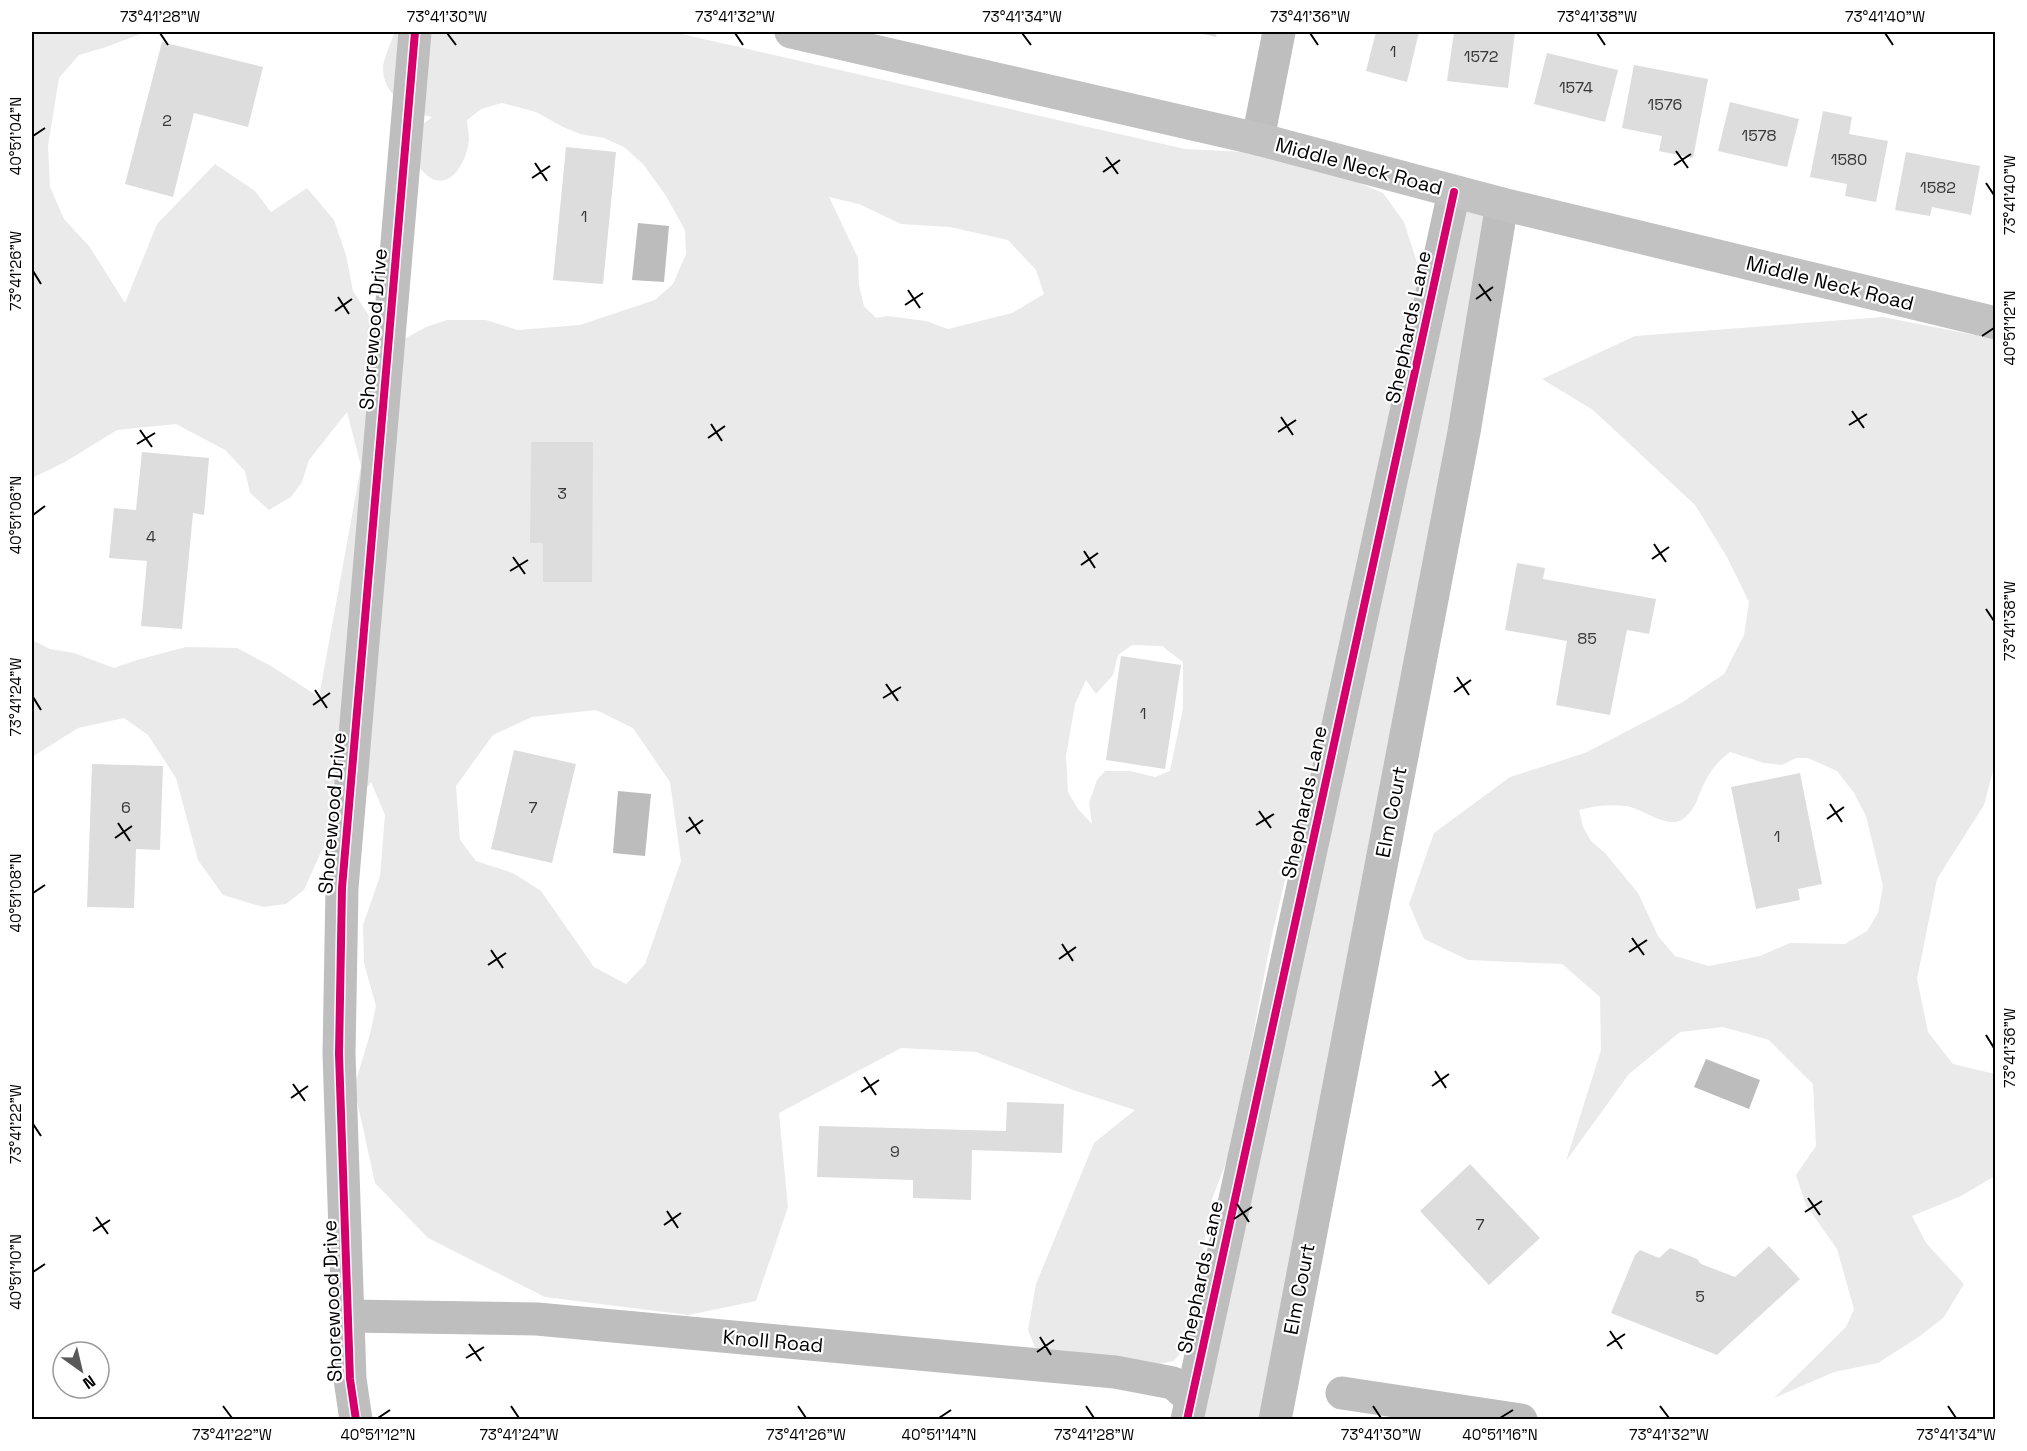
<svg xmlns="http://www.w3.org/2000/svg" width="2027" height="1451" font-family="'Space Grotesk',sans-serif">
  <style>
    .green { fill: #eaeaea; fill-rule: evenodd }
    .water { fill: #bcbcbc }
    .building { fill: #ddd }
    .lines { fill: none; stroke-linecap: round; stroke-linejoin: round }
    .minor { stroke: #bebebe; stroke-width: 33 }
    .secondary { stroke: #c2c2c2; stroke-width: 33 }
    .cycleway-casing { stroke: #fff; stroke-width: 11 }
    .cycleway { stroke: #d6006c; stroke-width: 8 }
    .ticks { fill: none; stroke: #000; stroke-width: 2 }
    .labels { text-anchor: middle; stroke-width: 4.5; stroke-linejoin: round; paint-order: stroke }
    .number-label { font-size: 16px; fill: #373737 }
    .street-label { font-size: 20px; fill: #000; stroke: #fff }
    .neatline { fill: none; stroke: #000; stroke-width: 2 }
    .ticks-label { font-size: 15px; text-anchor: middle; fill: #000 }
  </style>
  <rect width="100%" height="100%" fill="#fff"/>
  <!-- green -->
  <g class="green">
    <path d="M32 32H146L103 48 79 55 59 78 48 146 50 187 64 219 89 246 125 303 157 224 215 164 255 191 271 212 307 188 334 220 346 255 353 291 369 316 397 343 426 327 447 320H486L518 330 580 325 655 300 673 284 686 254 685 230 666 196 643 164 624 147 604 138 580 134 563 127 536 112 502 103 481 109 467 120C467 126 469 133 469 139 468 158 452 192 429 177 426 175 422 170 419 167L418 128 432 117C410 113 382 93 383 68 384 55 392 43 394 32H673L1185 149 1267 153 1345 177 1383 193 1404 222 1421 275 1390 433 1271 940 1231 1150 1212 1199 1186 1346 1174 1361 1150 1366 1056 1356 1035 1347 1028 1330 1036 1284 1094 1143 1135 1110 1076 1091 976 1052 901 1048 779 1113 788 1207 756 1301 688 1315 545 1297 428 1238 375 1183 354 1087 370 1034 376 1006 364 963 363 925 380 876 385 815 371 782 321 852 304 890 286 904 263 907 223 895 198 860 176 778 148 735 124 718 78 728 32 757V640L50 649 74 653 114 668 137 660 186 647 237 648 271 666 319 697 361 466 347 412 309 460 302 482 291 497 269 510 250 493 245 471 225 450 176 424 117 430 65 462 32 478ZM829 197 859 204 901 224 950 227 1008 240 1036 270 1044 294 1012 313 948 329 926 321 888 316 876 318 864 306 859 285 858 258ZM1132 645 1162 646 1183 662V708L1170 771 1155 777 1130 771H1105L1097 780 1089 803 1092 824 1078 809 1068 792 1066 756 1075 704 1086 680 1096 694 1113 675 1118 655ZM596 710 633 728 670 782 681 861 645 964 626 984 594 967 541 891 513 873 476 861 460 840 456 786 493 735 532 717Z"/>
    <polygon points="1473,204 1492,226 1262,1419 1200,1420 1453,226"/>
    <path d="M1883 317 1995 339V763L1984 805 1937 879 1917 979 1928 1032 1953 1064 1995 1074V1176L1961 1196 1912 1216 1926 1243 1964 1284 1944 1317 1920 1336 1878 1363 1834 1372 1774 1398 1846 1327 1854 1309 1837 1249 1806 1205 1796 1175 1816 1146 1813 1084 1769 1040 1723 1027 1680 1032 1629 1074 1566 1161 1601 1050 1600 997 1562 964 1468 960 1424 939 1409 904 1434 833 1510 777 1585 753 1681 703 1724 674 1744 635 1749 602 1727 557 1695 505 1593 410 1542 379 1635 336ZM1730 752 1764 763 1782 765 1796 758H1808L1837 771 1854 793 1866 816 1883 886 1878 913 1867 931 1845 944 1790 943 1760 956 1709 966 1675 956 1658 936 1638 893 1605 853 1591 841 1583 827 1579 810C1595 806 1609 804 1626 806 1642 808 1668 830 1683 819 1697 809 1698 794 1706 780 1712 768 1720 760 1730 752Z"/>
  </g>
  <!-- water -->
  <g class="water">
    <polygon points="638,223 669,226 664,282 632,280"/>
    <polygon points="618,791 651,794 645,856 613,853"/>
    <polygon points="1706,1059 1760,1080 1749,1109 1694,1087"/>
  </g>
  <!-- building -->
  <g class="building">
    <polygon points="1195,32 1217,32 1216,37"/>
    <polygon points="1376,32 1419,32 1407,82 1366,71"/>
    <polygon points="1454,32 1515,32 1508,88 1447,81"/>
    <polygon points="162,42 263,67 248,127 194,113 173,197 125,184"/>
    <polygon points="1547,53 1618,70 1605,122 1534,104"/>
    <polygon points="1634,65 1708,79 1693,158 1659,151 1662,136 1622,128"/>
    <polygon points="1730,102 1799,119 1787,167 1718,151"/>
    <polygon points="1823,111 1852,117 1849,134 1888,141 1876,202 1845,196 1847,184 1810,177"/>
    <polygon points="566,147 616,152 603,284 553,280"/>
    <polygon points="1906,152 1980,166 1971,215 1932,207 1930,216 1895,210"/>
    <polygon points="531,442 593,442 592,582 543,582 543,543 530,543"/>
    <polygon points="142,452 209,458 204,515 193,513 182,629 141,626 147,561 109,558 114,508 136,510"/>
    <polygon points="1517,563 1545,568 1543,579 1656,599 1649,634 1627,630 1610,715 1556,705 1567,641 1505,630"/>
    <polygon points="1121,656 1181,665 1165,769 1106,760"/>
    <polygon points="514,750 576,764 552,863 491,849"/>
    <polygon points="92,764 163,766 160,850 136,849 134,908 87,907"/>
    <polygon points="1800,773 1822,884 1798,889 1800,900 1756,909 1731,787"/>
    <polygon points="1007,1102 1064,1104 1062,1153 972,1150 971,1200 913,1198 913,1180 817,1177 819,1126 1006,1131"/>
    <polygon points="1470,1164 1540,1238 1489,1285 1420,1211"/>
    <polygon points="1769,1246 1800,1279 1717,1355 1611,1313 1635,1255 1640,1250 1659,1258 1670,1248 1697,1259 1701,1264 1735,1277"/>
  </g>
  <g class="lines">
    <!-- minor -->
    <g class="minor">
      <polyline points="1258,139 1279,32"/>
      <polyline points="348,1316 537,1319 1115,1372 1173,1383 1190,1398"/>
      <polyline points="1342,1393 1521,1420"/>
      <polyline points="356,1420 350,1379 339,1054 342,888 415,32"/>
      <polyline points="1187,1420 1454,192"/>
      <polyline points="1275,1420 1464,432 1502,204"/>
    </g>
    <!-- secondary -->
    <polyline class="secondary" points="791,32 1258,139 1502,204 1996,323"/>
    <!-- cycleway casing -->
    <g class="cycleway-casing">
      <g id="cycleway">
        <polyline points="356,1420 350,1379 339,1054 342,888 415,32"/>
        <polyline points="1187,1420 1454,192"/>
      </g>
    </g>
    <!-- cycleway -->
    <use href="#cycleway" class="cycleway"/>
  </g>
  <!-- ticks -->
  <path class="ticks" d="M160 33 168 45M447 33 456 45M735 33 743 45M1022 33 1031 45M1310 33 1318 45M1597 33 1605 45M1885 33 1893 45M33 136 45 128M1676 151 1688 168M1106 157 1118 174M535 163 547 181M1674 165 1691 154M1103 172 1120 160M532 178 550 166M1986 183 1994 195M33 271 41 284M1479 284 1491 301M908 290 920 308M338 297 349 314M1476 299 1493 287M905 305 923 293M335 311 352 299M1982 336 1994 328M1852 411 1864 428M1281 417 1293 435M711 424 722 441M1849 425 1867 414M140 430 152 447M1278 432 1296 420M708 438 725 426M137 444 155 433M33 515 45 506M1654 544 1666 562M1084 551 1095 568M513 557 525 574M1652 559 1669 547M1081 565 1098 553M510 571 528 560M1986 609 1994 621M1457 677 1469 695M886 684 898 701M315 690 327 708M1454 692 1471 680M33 697 41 710M883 698 901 687M313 705 330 693M1830 804 1842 822M1259 811 1271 828M689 817 700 834M1827 819 1844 807M118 823 130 841M1256 825 1274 814M686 832 703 820M115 838 132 826M33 893 45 885M1632 938 1644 955M1062 944 1073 961M491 950 503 968M1629 952 1647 940M1059 959 1076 947M488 965 506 953M1986 1035 1994 1048M1435 1071 1446 1088M864 1077 876 1095M293 1084 305 1101M1432 1086 1449 1074M861 1092 879 1080M291 1098 308 1086M33 1124 41 1136M1808 1198 1820 1215M1237 1204 1249 1222M667 1211 678 1228M1805 1212 1822 1201M96 1217 108 1234M1234 1219 1252 1207M664 1225 681 1213M93 1231 110 1220M33 1272 45 1264M1610 1331 1622 1349M1040 1337 1051 1355M469 1344 481 1361M1607 1346 1625 1334M1037 1352 1054 1340M466 1358 484 1347M223 1406 232 1418M511 1406 519 1418M798 1406 806 1418M1086 1406 1094 1418M1373 1406 1381 1418M1660 1406 1669 1418M1948 1406 1956 1418M378 1418 390 1410M939 1418 951 1410M1500 1418 1513 1410"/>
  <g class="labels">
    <!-- number labels -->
    <g class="number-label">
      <text x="1393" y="57">1</text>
      <text x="1481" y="62">1572</text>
      <text x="1576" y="93">1574</text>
      <text x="1665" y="110">1576</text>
      <text x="167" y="126">2</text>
      <text x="1759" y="141">1578</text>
      <text x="1849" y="165">1580</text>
      <text x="1938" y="193">1582</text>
      <text x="584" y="222">1</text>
      <text x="562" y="499">3</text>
      <text x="151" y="542">4</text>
      <text x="1587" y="644">85</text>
      <text x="1143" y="719">1</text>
      <text x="126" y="813">6</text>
      <text x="533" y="813">7</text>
      <text x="1777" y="842">1</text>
      <text x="895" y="1157">9</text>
      <text x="1480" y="1230">7</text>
      <text x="1700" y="1302">5</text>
    </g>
    <!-- street labels -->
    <g class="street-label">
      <text transform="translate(1359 166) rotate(15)" y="7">Middle Neck Road</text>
      <text transform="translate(1830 283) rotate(14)" y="7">Middle Neck Road</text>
      <text transform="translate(1408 327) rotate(-78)" y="7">Shephards Lane</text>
      <text transform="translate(373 329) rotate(-85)" y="7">Shorewood Drive</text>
      <text transform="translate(1304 802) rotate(-78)" y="7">Shephards Lane</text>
      <text transform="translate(1391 812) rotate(-79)" y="7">Elm Court</text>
      <text transform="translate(332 813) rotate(-85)" y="7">Shorewood Drive</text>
      <text transform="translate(1200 1277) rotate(-78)" y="7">Shephards Lane</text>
      <text transform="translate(1299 1289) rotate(-79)" y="7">Elm Court</text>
      <text transform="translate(332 1301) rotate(-92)" y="7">Shorewood Drive</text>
      <text transform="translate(773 1341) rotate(5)" y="7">Knoll Road</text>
    </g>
  </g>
  <!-- border -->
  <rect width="2027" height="1451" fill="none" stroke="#ffffff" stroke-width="66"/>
  <!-- north arrow -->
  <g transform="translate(81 1370) rotate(146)"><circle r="28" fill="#ffffff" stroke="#999999" stroke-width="1.5"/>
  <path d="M0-4.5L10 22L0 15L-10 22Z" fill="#595959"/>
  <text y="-9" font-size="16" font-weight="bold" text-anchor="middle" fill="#000000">N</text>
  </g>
  <rect x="33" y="33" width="1961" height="1385" class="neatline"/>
  <g class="ticks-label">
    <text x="160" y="22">73°41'28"W</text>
    <text x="447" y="22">73°41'30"W</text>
    <text x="735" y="22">73°41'32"W</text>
    <text x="1022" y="22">73°41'34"W</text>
    <text x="1310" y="22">73°41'36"W</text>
    <text x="1597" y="22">73°41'38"W</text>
    <text x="1885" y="22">73°41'40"W</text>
    <text transform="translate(16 136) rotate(-90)" y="5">40°51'04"N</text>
    <text transform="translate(2010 195) rotate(-90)" y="5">73°41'40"W</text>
    <text transform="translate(16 271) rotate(-90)" y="5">73°41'26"W</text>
    <text transform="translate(2010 328) rotate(-90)" y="5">40°51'12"N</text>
    <text transform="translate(16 515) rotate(-90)" y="5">40°51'06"N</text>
    <text transform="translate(2010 621) rotate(-90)" y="5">73°41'38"W</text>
    <text transform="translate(16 697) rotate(-90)" y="5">73°41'24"W</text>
    <text transform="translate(16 893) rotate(-90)" y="5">40°51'08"N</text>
    <text transform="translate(2010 1048) rotate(-90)" y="5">73°41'36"W</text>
    <text transform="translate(16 1124) rotate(-90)" y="5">73°41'22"W</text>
    <text transform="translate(16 1272) rotate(-90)" y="5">40°51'10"N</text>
    <text x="232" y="1440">73°41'22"W</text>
    <text x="378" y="1440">40°51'12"N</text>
    <text x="519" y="1440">73°41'24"W</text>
    <text x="806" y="1440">73°41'26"W</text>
    <text x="939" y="1440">40°51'14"N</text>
    <text x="1094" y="1440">73°41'28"W</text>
    <text x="1381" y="1440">73°41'30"W</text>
    <text x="1500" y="1440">40°51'16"N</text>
    <text x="1669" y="1440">73°41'32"W</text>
    <text x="1956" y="1440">73°41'34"W</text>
  </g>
</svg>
